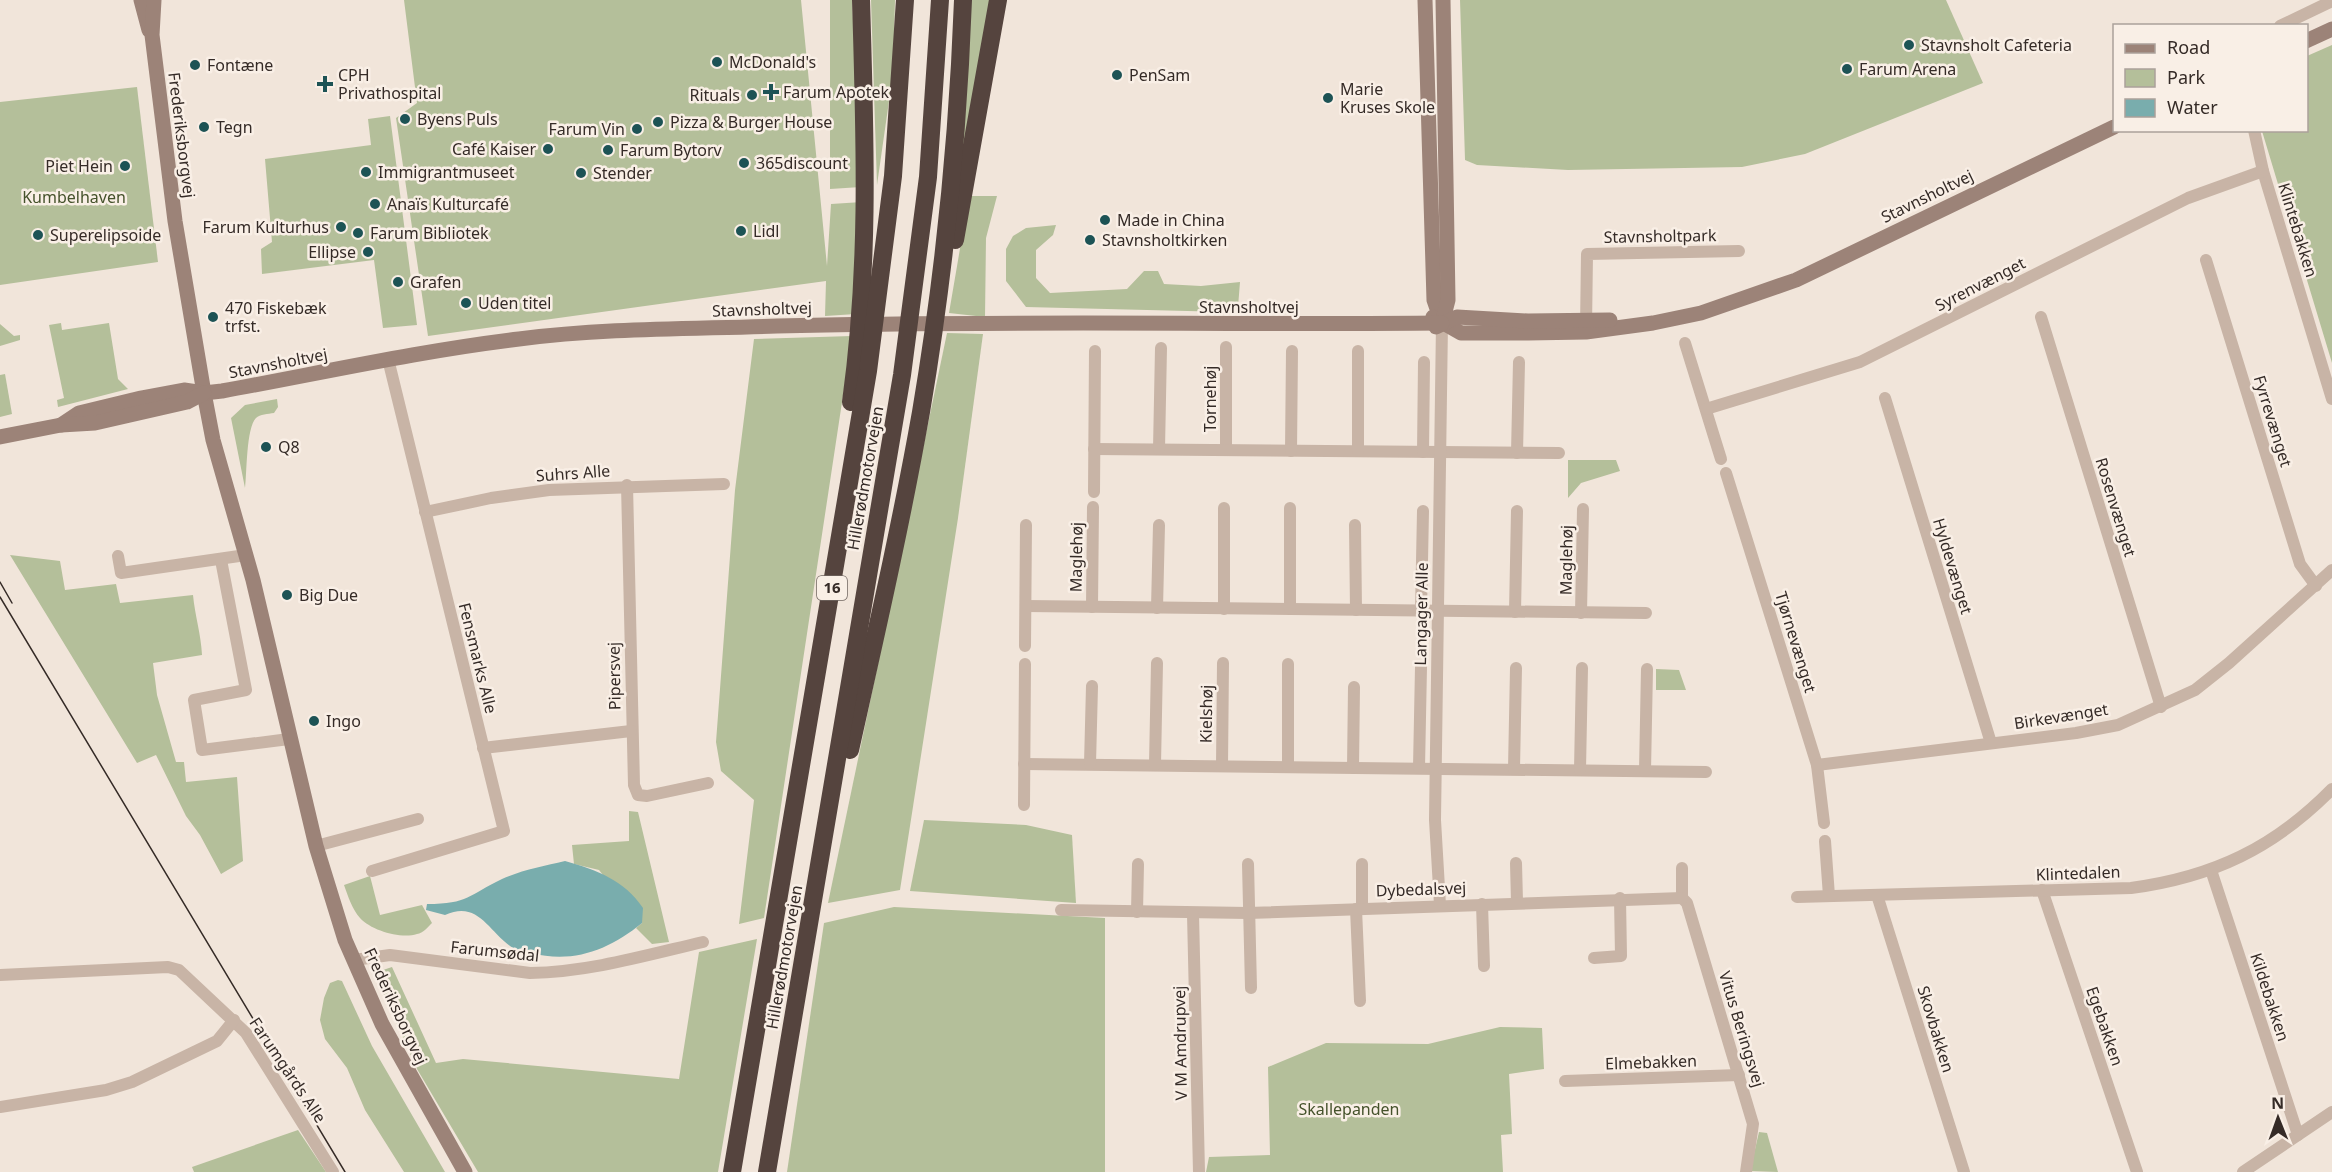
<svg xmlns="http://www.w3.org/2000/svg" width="2332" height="1172" font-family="'Noto Sans',sans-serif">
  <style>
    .green { fill: #b4bf9a }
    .water { fill: #79adad }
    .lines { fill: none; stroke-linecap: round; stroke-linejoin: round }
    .street { stroke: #c8b4a6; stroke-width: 12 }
    .secondary { stroke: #9c8378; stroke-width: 15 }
    .highway { stroke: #55443e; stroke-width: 18 }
    .tram { stroke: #352b27; stroke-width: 1.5 }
    .poi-dot { fill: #1d5355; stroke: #f9efe6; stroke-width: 2 }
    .labels { text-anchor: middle; stroke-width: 5; stroke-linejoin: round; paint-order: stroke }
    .shield { fill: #f9efe6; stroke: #706660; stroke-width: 1.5 }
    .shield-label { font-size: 15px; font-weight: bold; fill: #352b27 }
    .poi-label { font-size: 16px; fill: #352b27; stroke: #f9efe6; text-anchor: start }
    .street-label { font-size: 16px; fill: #352b27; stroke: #f9efe6 }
    .park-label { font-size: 16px; fill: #45522b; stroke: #f9efe6 }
  </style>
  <rect width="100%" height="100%" fill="#f1e5da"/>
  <!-- green -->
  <g class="green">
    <polygon points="404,0 801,0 827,266 831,204 862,202 856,314 825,316 826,281 428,336 396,118 417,103"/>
    <polygon points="830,0 852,0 861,187 830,189"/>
    <polygon points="871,0 895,0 893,73 877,185"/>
    <polygon points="971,0 990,0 959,182"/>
    <polygon points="1460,0 1946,0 1983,83 1805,154 1742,167 1568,170 1477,165 1465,160"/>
    <polygon points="2332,45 2332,363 2262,131 2306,130 2307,56"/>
    <polygon points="137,87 158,262 0,285 0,102"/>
    <polygon points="390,116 417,325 383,328 374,260 262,274 261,249 272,242 265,159 371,145 368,119"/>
    <polygon points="969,196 997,196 986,238 985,317 949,313"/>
    <polygon points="1056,225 1053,235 1036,250 1036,278 1050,293 1127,289 1144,271 1158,271 1164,284 1201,286 1240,282 1238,307 1228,312 1026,307 1006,281 1006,249 1013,236 1026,228"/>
    <polygon points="61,323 62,330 109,323 118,379 128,389 58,407 57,400 64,398 49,325"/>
    <polygon points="0,324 14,336 20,335 20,340 0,346"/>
    <polygon points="947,333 983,334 958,518 900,890 828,903"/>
    <polygon points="852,336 764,918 739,924 754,800 721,771 716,742 735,490 754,339"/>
    <polygon points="5,374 12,414 0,417 0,375"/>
    <path d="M277 399 278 407 274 413C268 414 260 414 256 418 246 428 247 474 245 488L231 418 245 405Z"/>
    <polygon points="1568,460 1616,460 1620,471 1581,483 1568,498"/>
    <path d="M10 555 60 561 65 590 116 584 120 603 193 595C195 616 201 634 202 655L153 663 157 695 176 762H184L186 782 237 777 243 861 221 874 200 835 186 816 156 755 137 763Z"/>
    <polygon points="1656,669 1679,670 1686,690 1656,690"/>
    <polygon points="629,811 638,812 669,942 652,944 636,928 642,923 599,870 574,864 572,845 629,841"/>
    <polygon points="924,820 1026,825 1072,835 1076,903 910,891"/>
    <path d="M370 876 380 915 422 905 432 923C428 927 423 933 417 934 401 939 372 931 360 918 352 909 348 896 344 885Z"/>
    <polygon points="894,907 1105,918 1105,1172 787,1172 824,923"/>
    <polygon points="757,939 718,1172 478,1172 417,1069 374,973 392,967 436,1063 463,1059 679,1079 699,952"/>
    <polygon points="338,980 342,981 372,1046 445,1172 404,1172 365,1110 347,1068 325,1039 320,1020 324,998 330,983"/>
    <polygon points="1500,1027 1542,1028 1544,1069 1509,1074 1512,1134 1501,1135 1503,1172 1206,1172 1209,1157 1270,1155 1268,1067 1326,1043 1428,1044"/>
    <polygon points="298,1130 326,1172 194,1172 192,1167"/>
    <polygon points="1759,1132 1767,1133 1778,1172 1750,1171"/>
  </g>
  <!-- water -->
  <path class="water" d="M565 861C597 870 624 880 643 908L642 923C609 950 573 964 531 953 525 952 518 951 513 948 488 932 479 900 445 915L426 910 427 904C469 904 468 895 502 879 522 870 544 866 565 861Z"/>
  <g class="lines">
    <!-- street -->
    <g class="street">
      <polyline points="2280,26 2332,1"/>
      <polyline points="2254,130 2263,171 2332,399"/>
      <polyline points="2206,260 2300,564 2316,586"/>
      <polyline points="2041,317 2161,707"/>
      <polyline points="1586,328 1587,254 1739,251"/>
      <polyline points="1685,343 1721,459"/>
      <polyline points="1226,347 1226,450"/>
      <polyline points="1885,398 1991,743"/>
      <polyline points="1706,409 1860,362 2188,198 2263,171"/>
      <polyline points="1094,449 1559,453"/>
      <polyline points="1159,449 1161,348"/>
      <polyline points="1291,451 1292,351"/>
      <polyline points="1358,451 1358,351"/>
      <polyline points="1423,452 1424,362"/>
      <polyline points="1517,453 1519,362"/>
      <polyline points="1726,473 1817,765 1824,823"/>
      <polyline points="627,485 634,785 638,795 647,796 708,783"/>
      <polyline points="1094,492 1095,351"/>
      <polyline points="425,512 491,498 549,490 724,484"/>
      <polyline points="1355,525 1356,610"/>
      <polyline points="118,556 121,573 246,555"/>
      <polyline points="221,560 246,690 194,700 202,750 289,739"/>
      <polyline points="1026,606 1646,613"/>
      <polyline points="1092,607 1093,507"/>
      <polyline points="1157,608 1159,525"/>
      <polyline points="1224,609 1224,508"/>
      <polyline points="1290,609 1290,508"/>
      <polyline points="1421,611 1423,511"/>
      <polyline points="1515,612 1517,511"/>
      <polyline points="1581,613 1583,509"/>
      <polyline points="1025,646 1026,525"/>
      <polyline points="483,748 631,731"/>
      <polyline points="1024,764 1706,772"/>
      <polyline points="1090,764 1092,686"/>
      <polyline points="1155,765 1157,663"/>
      <polyline points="1817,765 2076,733 2118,725 2195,690 2229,663 2332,570"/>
      <polyline points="1222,766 1223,663"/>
      <polyline points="1288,767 1288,664"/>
      <polyline points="1353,768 1354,687"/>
      <polyline points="1419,768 1421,667"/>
      <polyline points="1514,769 1516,668"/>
      <polyline points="1580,770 1582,668"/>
      <polyline points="1645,771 1647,669"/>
      <polyline points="1024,805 1025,664"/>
      <polyline points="1825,841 1829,896"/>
      <polyline points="316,846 418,819"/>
      <polyline points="1516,863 1517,902"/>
      <polyline points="1248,864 1251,988"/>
      <polyline points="1362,864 1362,908"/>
      <polyline points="2211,870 2298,1135"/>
      <polyline points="372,871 504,831 388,359"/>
      <polyline points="2042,890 2137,1172"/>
      <polyline points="1877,895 1964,1172"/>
      <path d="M1797 897 2131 888C2213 877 2274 848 2332 789"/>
      <polyline points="1682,898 1687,903 1753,1124 1746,1172"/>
      <polyline points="1682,898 1682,868"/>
      <polyline points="1482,904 1484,966"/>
      <polyline points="1440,905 1435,820 1442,323"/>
      <polyline points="1356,909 1360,1001"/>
      <polyline points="1061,910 1248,913 1682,898"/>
      <polyline points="1137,912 1138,864"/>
      <polyline points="1193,914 1199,1172"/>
      <polyline points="1594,958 1621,956 1620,898"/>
      <path d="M354 960 390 955 530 973C589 972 647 955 703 942"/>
      <polyline points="0,975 168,967 179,970 246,1033 333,1172"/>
      <polyline points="1565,1081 1739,1075"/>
      <polyline points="0,1107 106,1090 132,1082 217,1041 234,1020"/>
      <polyline points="2243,1172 2332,1112"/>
    </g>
    <!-- secondary -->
    <g class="secondary">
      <polyline points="141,0 149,30"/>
      <polyline points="154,0 152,35 175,221 204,393 213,440 253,580 316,846 345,940 382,1024 465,1172"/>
      <polyline points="1425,0 1434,300 1442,323"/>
      <polyline points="2306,41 2332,29"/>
      <polyline points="1433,317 1461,333 1528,333 1586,332 1653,323 1701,313 1796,280 2114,127"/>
      <polyline points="1442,323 1448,300 1443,0"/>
      <polyline points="1436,327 1457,317 1528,321 1610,320"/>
      <path d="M61 425 79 413 141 398 184 390 204 393 222 391C321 373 419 351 519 339 605 328 691 329 777 326 999 320 1220 325 1442 323"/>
      <polyline points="0,437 61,425 95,423 187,402 204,393"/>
    </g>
    <!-- highway -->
    <g class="highway">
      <polyline points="955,240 998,0"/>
      <path d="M851 402C870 265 865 137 861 0"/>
      <path d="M850 750C875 638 901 525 921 412 944 276 958 137 963 0"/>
      <polyline points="732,1172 868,371 893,176 905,0"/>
      <polyline points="767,1172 902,375 928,177 940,0"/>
    </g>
    <!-- tram -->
    <g class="tram">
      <polyline points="0,582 12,603"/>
      <polyline points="0,597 345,1172"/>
    </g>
  </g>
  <!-- markers -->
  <g class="poi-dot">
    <circle cx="1909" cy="45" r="6"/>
    <circle cx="717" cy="62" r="6"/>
    <circle cx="195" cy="65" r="6"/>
    <circle cx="1847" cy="69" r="6"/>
    <circle cx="1117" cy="75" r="6"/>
    <path d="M322 75h6v6h6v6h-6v6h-6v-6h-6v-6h6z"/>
    <path d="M768 83h6v6h6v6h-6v6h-6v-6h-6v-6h6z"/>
    <circle cx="752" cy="95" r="6"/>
    <circle cx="1328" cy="98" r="6"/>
    <circle cx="405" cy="119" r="6"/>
    <circle cx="658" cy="122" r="6"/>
    <circle cx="204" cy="127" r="6"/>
    <circle cx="637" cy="129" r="6"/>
    <circle cx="548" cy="149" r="6"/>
    <circle cx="608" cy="150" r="6"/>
    <circle cx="744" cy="163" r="6"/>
    <circle cx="125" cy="166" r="6"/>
    <circle cx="366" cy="172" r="6"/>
    <circle cx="581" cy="173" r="6"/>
    <circle cx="375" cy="204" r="6"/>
    <circle cx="1105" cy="220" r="6"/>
    <circle cx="341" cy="227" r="6"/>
    <circle cx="741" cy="231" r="6"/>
    <circle cx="358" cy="233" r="6"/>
    <circle cx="38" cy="235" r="6"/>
    <circle cx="1090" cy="240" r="6"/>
    <circle cx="368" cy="252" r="6"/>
    <circle cx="398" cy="282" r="6"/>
    <circle cx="466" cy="303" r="6"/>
    <circle cx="213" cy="317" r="6"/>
    <circle cx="266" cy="447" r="6"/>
    <circle cx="287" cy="595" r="6"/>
    <circle cx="314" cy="721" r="6"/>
  </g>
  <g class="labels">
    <!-- shield labels -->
    <rect class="shield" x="817" y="576" width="30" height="24" rx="4.5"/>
    <g class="shield-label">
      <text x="832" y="593">16</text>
    </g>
    <!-- poi labels -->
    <g class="poi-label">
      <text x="1921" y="51">Stavnsholt Cafeteria</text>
      <text x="729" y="68">McDonald's</text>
      <text x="207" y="71">Fontæne</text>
      <text x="1859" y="75">Farum Arena</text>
      <text x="338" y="81">CPH<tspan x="338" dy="18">Privathospital</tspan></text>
      <text x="1129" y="81">PenSam</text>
      <text x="1340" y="95">Marie<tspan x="1340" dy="18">Kruses Skole</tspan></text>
      <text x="783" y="98">Farum Apotek</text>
      <text x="740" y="101" text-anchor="end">Rituals</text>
      <text x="417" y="125">Byens Puls</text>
      <text x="670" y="128">Pizza &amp; Burger House</text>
      <text x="216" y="133">Tegn</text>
      <text x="625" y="135" text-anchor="end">Farum Vin</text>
      <text x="536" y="155" text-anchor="end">Café Kaiser</text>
      <text x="620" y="156">Farum Bytorv</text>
      <text x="756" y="169">365discount</text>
      <text x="113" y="172" text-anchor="end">Piet Hein</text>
      <text x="378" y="178">Immigrantmuseet</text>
      <text x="593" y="179">Stender</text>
      <text x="387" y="210">Anaïs Kulturcafé</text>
      <text x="1117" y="226">Made in China</text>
      <text x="329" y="233" text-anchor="end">Farum Kulturhus</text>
      <text x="753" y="237">Lidl</text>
      <text x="370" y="239">Farum Bibliotek</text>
      <text x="50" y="241">Superelipsoide</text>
      <text x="1102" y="246">Stavnsholtkirken</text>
      <text x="356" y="258" text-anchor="end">Ellipse</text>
      <text x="410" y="288">Grafen</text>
      <text x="478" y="309">Uden titel</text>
      <text x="225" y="314">470 Fiskebæk<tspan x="225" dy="18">trfst.</tspan></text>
      <text x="278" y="453">Q8</text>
      <text x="299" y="601">Big Due</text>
      <text x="326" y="727">Ingo</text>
    </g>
    <!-- street labels -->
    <g class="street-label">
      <text transform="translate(182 135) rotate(83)" y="6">Frederiksborgvej</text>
      <text transform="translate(1927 196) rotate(-26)" y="6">Stavnsholtvej</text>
      <text transform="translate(2298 230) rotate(73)" y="6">Klintebakken</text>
      <text transform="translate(1660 236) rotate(-1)" y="6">Stavnsholtpark</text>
      <text transform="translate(1980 284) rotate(-27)" y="6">Syrenvænget</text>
      <text x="1249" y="313">Stavnsholtvej</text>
      <text transform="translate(762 309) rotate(-2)" y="6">Stavnsholtvej</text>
      <text transform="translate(278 363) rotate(-11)" y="6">Stavnsholtvej</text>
      <text transform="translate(1210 399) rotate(-90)" y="6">Tornehøj</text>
      <text transform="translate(2273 421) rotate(73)" y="6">Fyrrevænget</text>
      <text transform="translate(573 473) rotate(-4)" y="6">Suhrs Alle</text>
      <text transform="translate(865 478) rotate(-80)" y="6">Hillerødmotorvejen</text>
      <text transform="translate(2116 507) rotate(73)" y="6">Rosenvænget</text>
      <text transform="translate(1076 557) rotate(-89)" y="6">Maglehøj</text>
      <text transform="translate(1566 560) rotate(-89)" y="6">Maglehøj</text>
      <text transform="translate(1953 566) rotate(73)" y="6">Hyldevænget</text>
      <text transform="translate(1421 614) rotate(-89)" y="6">Langager Alle</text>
      <text transform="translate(1796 642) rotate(73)" y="6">Tjørnevænget</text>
      <text transform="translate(478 658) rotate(76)" y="6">Fensmarks Alle</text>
      <text transform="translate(614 676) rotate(-91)" y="6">Pipersvej</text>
      <text transform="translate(1206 714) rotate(-89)" y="6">Kielshøj</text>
      <text transform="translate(2061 716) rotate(-9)" y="6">Birkevænget</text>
      <text transform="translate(2078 873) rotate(-2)" y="6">Klintedalen</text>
      <text transform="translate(1421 889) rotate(-2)" y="6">Dybedalsvej</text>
      <text transform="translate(495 951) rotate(6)" y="6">Farumsødal</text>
      <text transform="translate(784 957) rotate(-80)" y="6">Hillerødmotorvejen</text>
      <text transform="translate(2270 997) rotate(72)" y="6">Kildebakken</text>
      <text transform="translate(396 1006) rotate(65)" y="6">Frederiksborgvej</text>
      <text transform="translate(2105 1026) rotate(71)" y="6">Egebakken</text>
      <text transform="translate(1742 1029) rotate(73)" y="6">Vitus Beringsvej</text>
      <text transform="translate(1936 1029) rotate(73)" y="6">Skovbakken</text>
      <text transform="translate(1180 1043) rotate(-91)" y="6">V M Amdrupvej</text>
      <text transform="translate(1651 1062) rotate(-2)" y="6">Elmebakken</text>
      <text transform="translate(288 1070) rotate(56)" y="6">Farumgårds Alle</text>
    </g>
    <!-- park labels -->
    <g class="park-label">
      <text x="74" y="203">Kumbelhaven</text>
      <text x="1349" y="1115">Skallepanden</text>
    </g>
  </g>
  <!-- legend -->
  <rect x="2113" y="24" width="195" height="108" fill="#f9efe6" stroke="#aba19a" stroke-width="1.5"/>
  <rect x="2125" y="44" width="30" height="9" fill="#9c8378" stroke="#aba19a" stroke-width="1.5"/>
  <text x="2167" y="54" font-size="18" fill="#352b27">Road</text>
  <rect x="2125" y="69" width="30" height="18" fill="#b4bf9a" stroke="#aba19a" stroke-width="1.5"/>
  <text x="2167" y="84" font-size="18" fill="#352b27">Park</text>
  <rect x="2125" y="99" width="30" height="18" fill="#79adad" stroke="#aba19a" stroke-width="1.5"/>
  <text x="2167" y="114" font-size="18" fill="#352b27">Water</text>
  <!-- north arrow -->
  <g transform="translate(2278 1118) rotate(359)" stroke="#f9efe6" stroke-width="4.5" paint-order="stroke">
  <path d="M0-4.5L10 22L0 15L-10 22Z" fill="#352b27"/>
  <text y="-9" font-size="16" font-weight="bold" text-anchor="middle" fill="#352b27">N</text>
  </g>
</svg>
